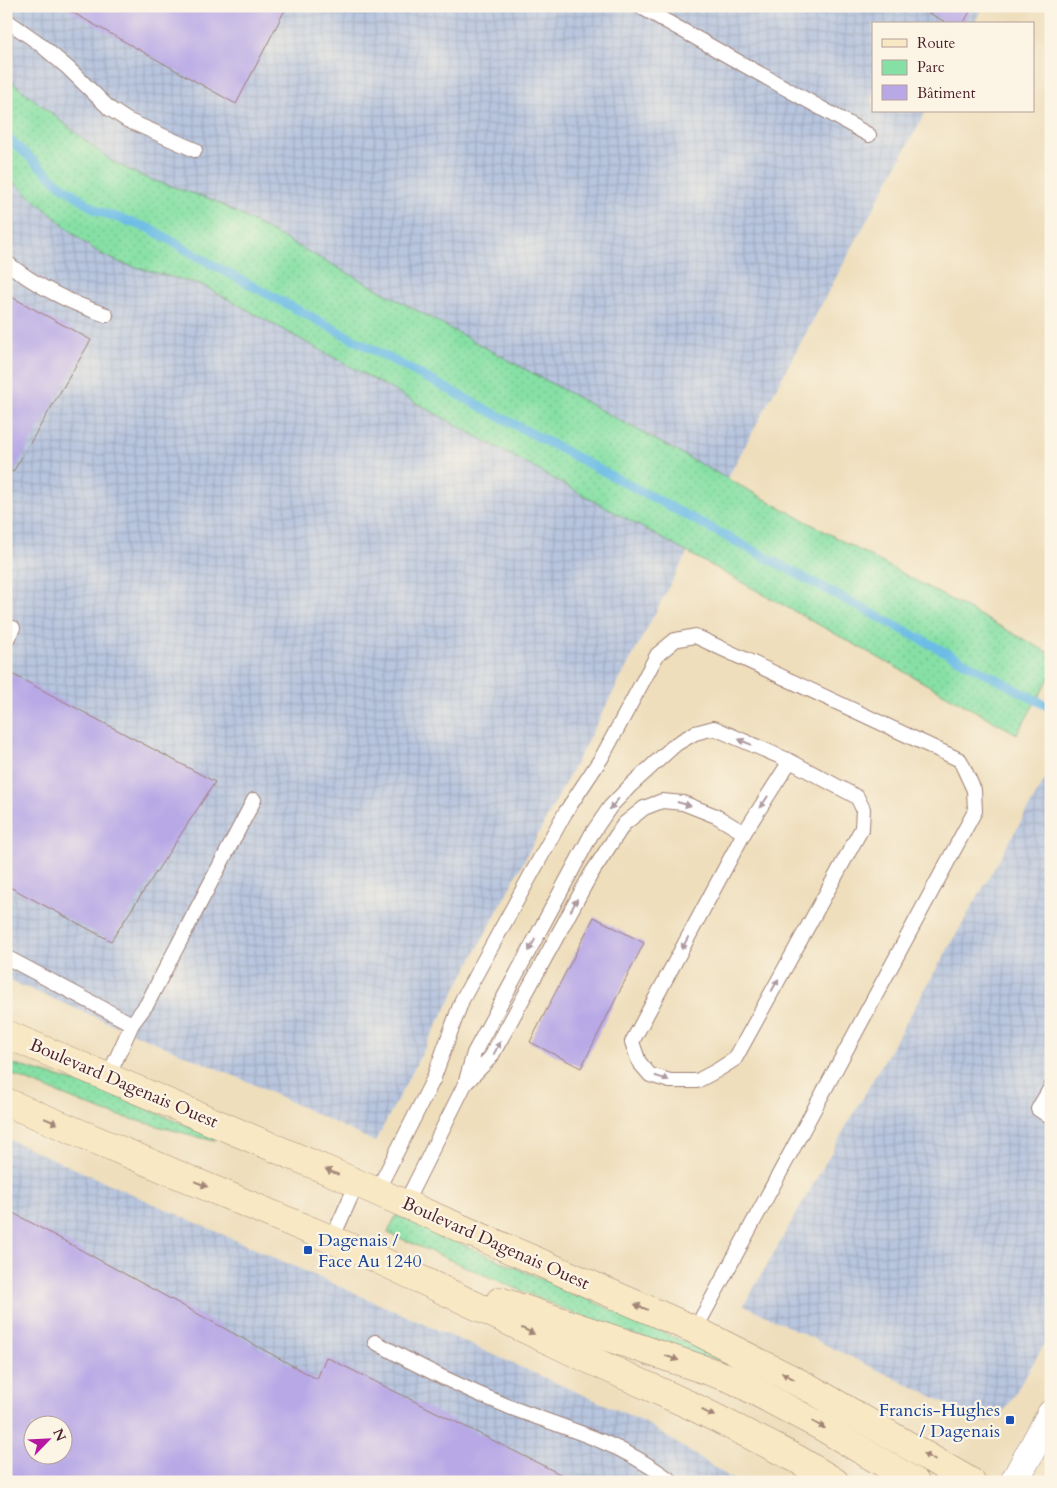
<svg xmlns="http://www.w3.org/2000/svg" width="1057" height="1488" font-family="Cardo,serif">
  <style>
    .industrial { fill: url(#industrial-grid); fill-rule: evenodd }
    .green { fill: url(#green-dots); stroke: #688068 }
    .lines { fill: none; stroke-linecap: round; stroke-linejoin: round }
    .stream { stroke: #6cbce6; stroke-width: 9 }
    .building { fill: #b8a9e6; fill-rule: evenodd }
    .service-casing { stroke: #9c7e74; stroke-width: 16 }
    .tertiary-casing { stroke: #9c7e74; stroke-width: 29 }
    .secondary-casing { stroke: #9c7e74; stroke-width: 29 }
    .service { stroke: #fff; stroke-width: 14 }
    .tertiary { stroke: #fff; stroke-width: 28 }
    .secondary { stroke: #f8e8c3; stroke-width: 28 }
    .oneway { fill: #ae9aa0 }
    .oneway2 { fill: #a18477 }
    .transit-dot { fill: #1a4fb4; stroke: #fcf5e5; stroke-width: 2 }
    .labels { text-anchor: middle; stroke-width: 4.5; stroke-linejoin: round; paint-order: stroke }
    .street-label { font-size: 18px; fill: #4a1f2b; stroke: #fcf5e5 }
    .transit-label { font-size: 18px; fill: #164399; stroke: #fcf5e5; text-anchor: start }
  </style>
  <defs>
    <pattern id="industrial-grid" width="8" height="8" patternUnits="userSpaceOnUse" patternTransform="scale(1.25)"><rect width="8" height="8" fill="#b7c5de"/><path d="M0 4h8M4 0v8" fill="none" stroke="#9fa9bf"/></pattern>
    <pattern id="green-dots" width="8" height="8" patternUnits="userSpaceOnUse" patternTransform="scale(1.25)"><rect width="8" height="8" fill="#86e0a5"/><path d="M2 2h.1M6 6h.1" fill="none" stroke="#75c08e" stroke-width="1.8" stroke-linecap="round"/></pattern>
  </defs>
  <rect width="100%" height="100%" fill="#fcf5e5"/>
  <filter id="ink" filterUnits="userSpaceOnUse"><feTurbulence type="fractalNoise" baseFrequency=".02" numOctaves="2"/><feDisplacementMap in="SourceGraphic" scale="10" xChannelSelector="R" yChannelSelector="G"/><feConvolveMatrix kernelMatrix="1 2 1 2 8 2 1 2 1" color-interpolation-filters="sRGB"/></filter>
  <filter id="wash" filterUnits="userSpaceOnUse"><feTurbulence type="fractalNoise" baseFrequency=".0096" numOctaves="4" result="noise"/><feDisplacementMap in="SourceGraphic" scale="20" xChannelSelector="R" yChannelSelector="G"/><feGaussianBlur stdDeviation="1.12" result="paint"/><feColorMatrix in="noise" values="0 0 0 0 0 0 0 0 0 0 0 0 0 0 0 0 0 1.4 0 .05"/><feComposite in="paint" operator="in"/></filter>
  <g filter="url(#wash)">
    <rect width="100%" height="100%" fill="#eedebc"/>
    <!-- industrial -->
    <g class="industrial">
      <polygon points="6,6 983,6 974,24 873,24 873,111 926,111 679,568 375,1142 251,1083 6,979"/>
      <polygon points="1051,769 1051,1333 1006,1409 998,1418 987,1423 744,1305"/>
      <path d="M6 1138 644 1422 737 1482H6ZM32 1426H62V1456H32Z"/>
    </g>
    <!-- green -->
    <g class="green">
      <polygon points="6,77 111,161 146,178 213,200 1051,654 1051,675 1017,734 204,286 121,263 101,254 81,240 6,175"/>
      <polygon points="6,1062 99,1089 215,1137 214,1141 105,1112 6,1072"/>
      <polygon points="396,1215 690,1344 744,1370 591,1321 388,1233"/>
    </g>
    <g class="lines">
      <!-- stream -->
      <polyline class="stream" points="6,136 58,183 98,211 151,229 211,264 1051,708"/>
    </g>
    <g id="blocks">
      <!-- building -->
      <g class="building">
        <polygon points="61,6 287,6 236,104"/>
        <polygon points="916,6 973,6 963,24 949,24"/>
        <polygon points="6,294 91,340 13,472 6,468"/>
        <polygon points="12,674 215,782 111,941 6,885 6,685"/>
        <polygon points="594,917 644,943 581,1068 530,1042"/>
        <path d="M6 1209 317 1379 326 1357 576 1482H6ZM32 1426H62V1456H32Z"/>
      </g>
    </g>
  </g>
  <g filter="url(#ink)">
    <use href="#blocks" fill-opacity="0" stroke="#9c7e74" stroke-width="1"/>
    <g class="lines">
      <!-- service casing -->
      <g class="service-casing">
        <g id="service">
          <polyline points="639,6 869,135"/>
          <polyline points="6,20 36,41 68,68 110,109 127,120 195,150"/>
          <path d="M6 262C36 286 70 303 106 315"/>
          <polyline points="6,641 13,628"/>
          <polyline points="6,957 132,1024 108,1077"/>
          <polyline points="132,1024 147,1004 254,800"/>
          <polyline points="465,1084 491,1057 591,874 624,824 644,808 662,801 683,803 716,816 744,833"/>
          <polyline points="1051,1087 1038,1109 1051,1118"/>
          <polyline points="377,1191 433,1080 462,1000 565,813 602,757 657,655 675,640 695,636 960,760 974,790 975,811 695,1330"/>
          <polyline points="405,1204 465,1084 474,1053 591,835 610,807 631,785 676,744 695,733 714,728 790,761 857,797 863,809 862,828 735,1059 716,1071 697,1081 670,1081 650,1075 639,1062 632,1042 744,833 790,761"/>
          <polyline points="332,1239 357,1183"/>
          <path d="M375 1342C419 1367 465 1389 512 1408 541 1419 572 1429 601 1441 626 1451 651 1466 673 1482"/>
        </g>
      </g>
      <!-- tertiary casing -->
      <g class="tertiary-casing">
        <polyline id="tertiary" points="1014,1482 1051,1414"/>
      </g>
      <!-- secondary casing -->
      <g class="secondary-casing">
        <g id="secondary">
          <polyline points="6,1034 357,1183 695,1330 813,1390 971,1482"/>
          <polyline points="6,1102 373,1257 584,1357 694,1407 797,1459 835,1482"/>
          <polyline points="500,1301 732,1379 824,1428 915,1482"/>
        </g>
      </g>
      <!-- service -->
      <use href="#service" class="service"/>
      <!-- tertiary -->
      <use href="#tertiary" class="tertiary"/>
      <!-- secondary -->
      <use href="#secondary" class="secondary"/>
    </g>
    <!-- one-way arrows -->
    <defs><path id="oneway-solid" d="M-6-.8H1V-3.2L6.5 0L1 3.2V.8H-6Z" transform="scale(1.25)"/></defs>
    <g class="oneway">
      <use href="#oneway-solid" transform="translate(745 742) rotate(-157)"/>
      <use href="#oneway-solid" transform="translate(764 802) rotate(123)"/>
      <use href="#oneway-solid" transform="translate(614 804) rotate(131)"/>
      <use href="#oneway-solid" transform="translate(684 804) rotate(15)"/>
      <use href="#oneway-solid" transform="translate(574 905) rotate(-62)"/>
      <use href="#oneway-solid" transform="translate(685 943) rotate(118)"/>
      <use href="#oneway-solid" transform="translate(532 945) rotate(118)"/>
      <use href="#oneway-solid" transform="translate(775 985) rotate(-61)"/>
      <use href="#oneway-solid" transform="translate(497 1048) rotate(-62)"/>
      <use href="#oneway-solid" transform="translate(662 1078) rotate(17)"/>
    </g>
    <g class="oneway2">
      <use href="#oneway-solid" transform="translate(51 1121) rotate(23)"/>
      <use href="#oneway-solid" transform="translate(332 1172) rotate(-157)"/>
      <use href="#oneway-solid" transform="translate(201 1184) rotate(23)"/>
      <use href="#oneway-solid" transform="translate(641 1307) rotate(-157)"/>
      <use href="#oneway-solid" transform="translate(528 1331) rotate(25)"/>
      <use href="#oneway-solid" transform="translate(672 1358) rotate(19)"/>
      <use href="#oneway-solid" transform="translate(788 1376) rotate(-152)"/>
      <use href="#oneway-solid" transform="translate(708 1413) rotate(26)"/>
      <use href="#oneway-solid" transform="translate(819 1425) rotate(29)"/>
      <use href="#oneway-solid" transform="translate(929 1457) rotate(-150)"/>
    </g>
  </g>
  <!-- markers -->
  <g class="transit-dot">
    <rect x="303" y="1245" width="10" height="10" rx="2.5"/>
    <rect x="1005" y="1415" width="10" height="10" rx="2.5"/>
  </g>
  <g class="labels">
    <!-- street labels -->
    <g class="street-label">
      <text transform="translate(124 1083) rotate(23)" y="6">Boulevard Dagenais Ouest</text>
      <text transform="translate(496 1243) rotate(24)" y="6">Boulevard Dagenais Ouest</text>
    </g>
    <!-- transit labels -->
    <g class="transit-label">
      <text x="318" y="1246">Dagenais /<tspan x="318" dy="21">Face Au 1240</tspan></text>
      <text x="1000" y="1416" text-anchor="end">Francis-Hughes<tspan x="1000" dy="21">/ Dagenais</tspan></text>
    </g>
  </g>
  <!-- margin -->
  <rect width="1057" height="1488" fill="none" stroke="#fcf5e5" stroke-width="25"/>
  <!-- legend -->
  <rect x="872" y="22" width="162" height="90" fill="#fcf5e5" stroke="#b59f9b"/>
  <rect x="882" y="39" width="25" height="8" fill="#f8e8c3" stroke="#b59f9b"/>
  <text x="917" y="48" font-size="15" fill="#4a1f2b">Route</text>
  <rect x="882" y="60" width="25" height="15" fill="#86e0a5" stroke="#b59f9b"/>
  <text x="917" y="72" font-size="15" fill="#4a1f2b">Parc</text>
  <rect x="882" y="85" width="25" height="15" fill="#b8a9e6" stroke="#b59f9b"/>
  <text x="917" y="98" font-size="15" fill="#4a1f2b">Bâtiment</text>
  <!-- north arrow -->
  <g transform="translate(48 1440) rotate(66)"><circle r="24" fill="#fcf5e5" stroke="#b59f9b"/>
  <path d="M0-4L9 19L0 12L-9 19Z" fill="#b5179e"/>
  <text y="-8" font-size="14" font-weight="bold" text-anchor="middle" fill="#4a1f2b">N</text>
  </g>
</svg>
